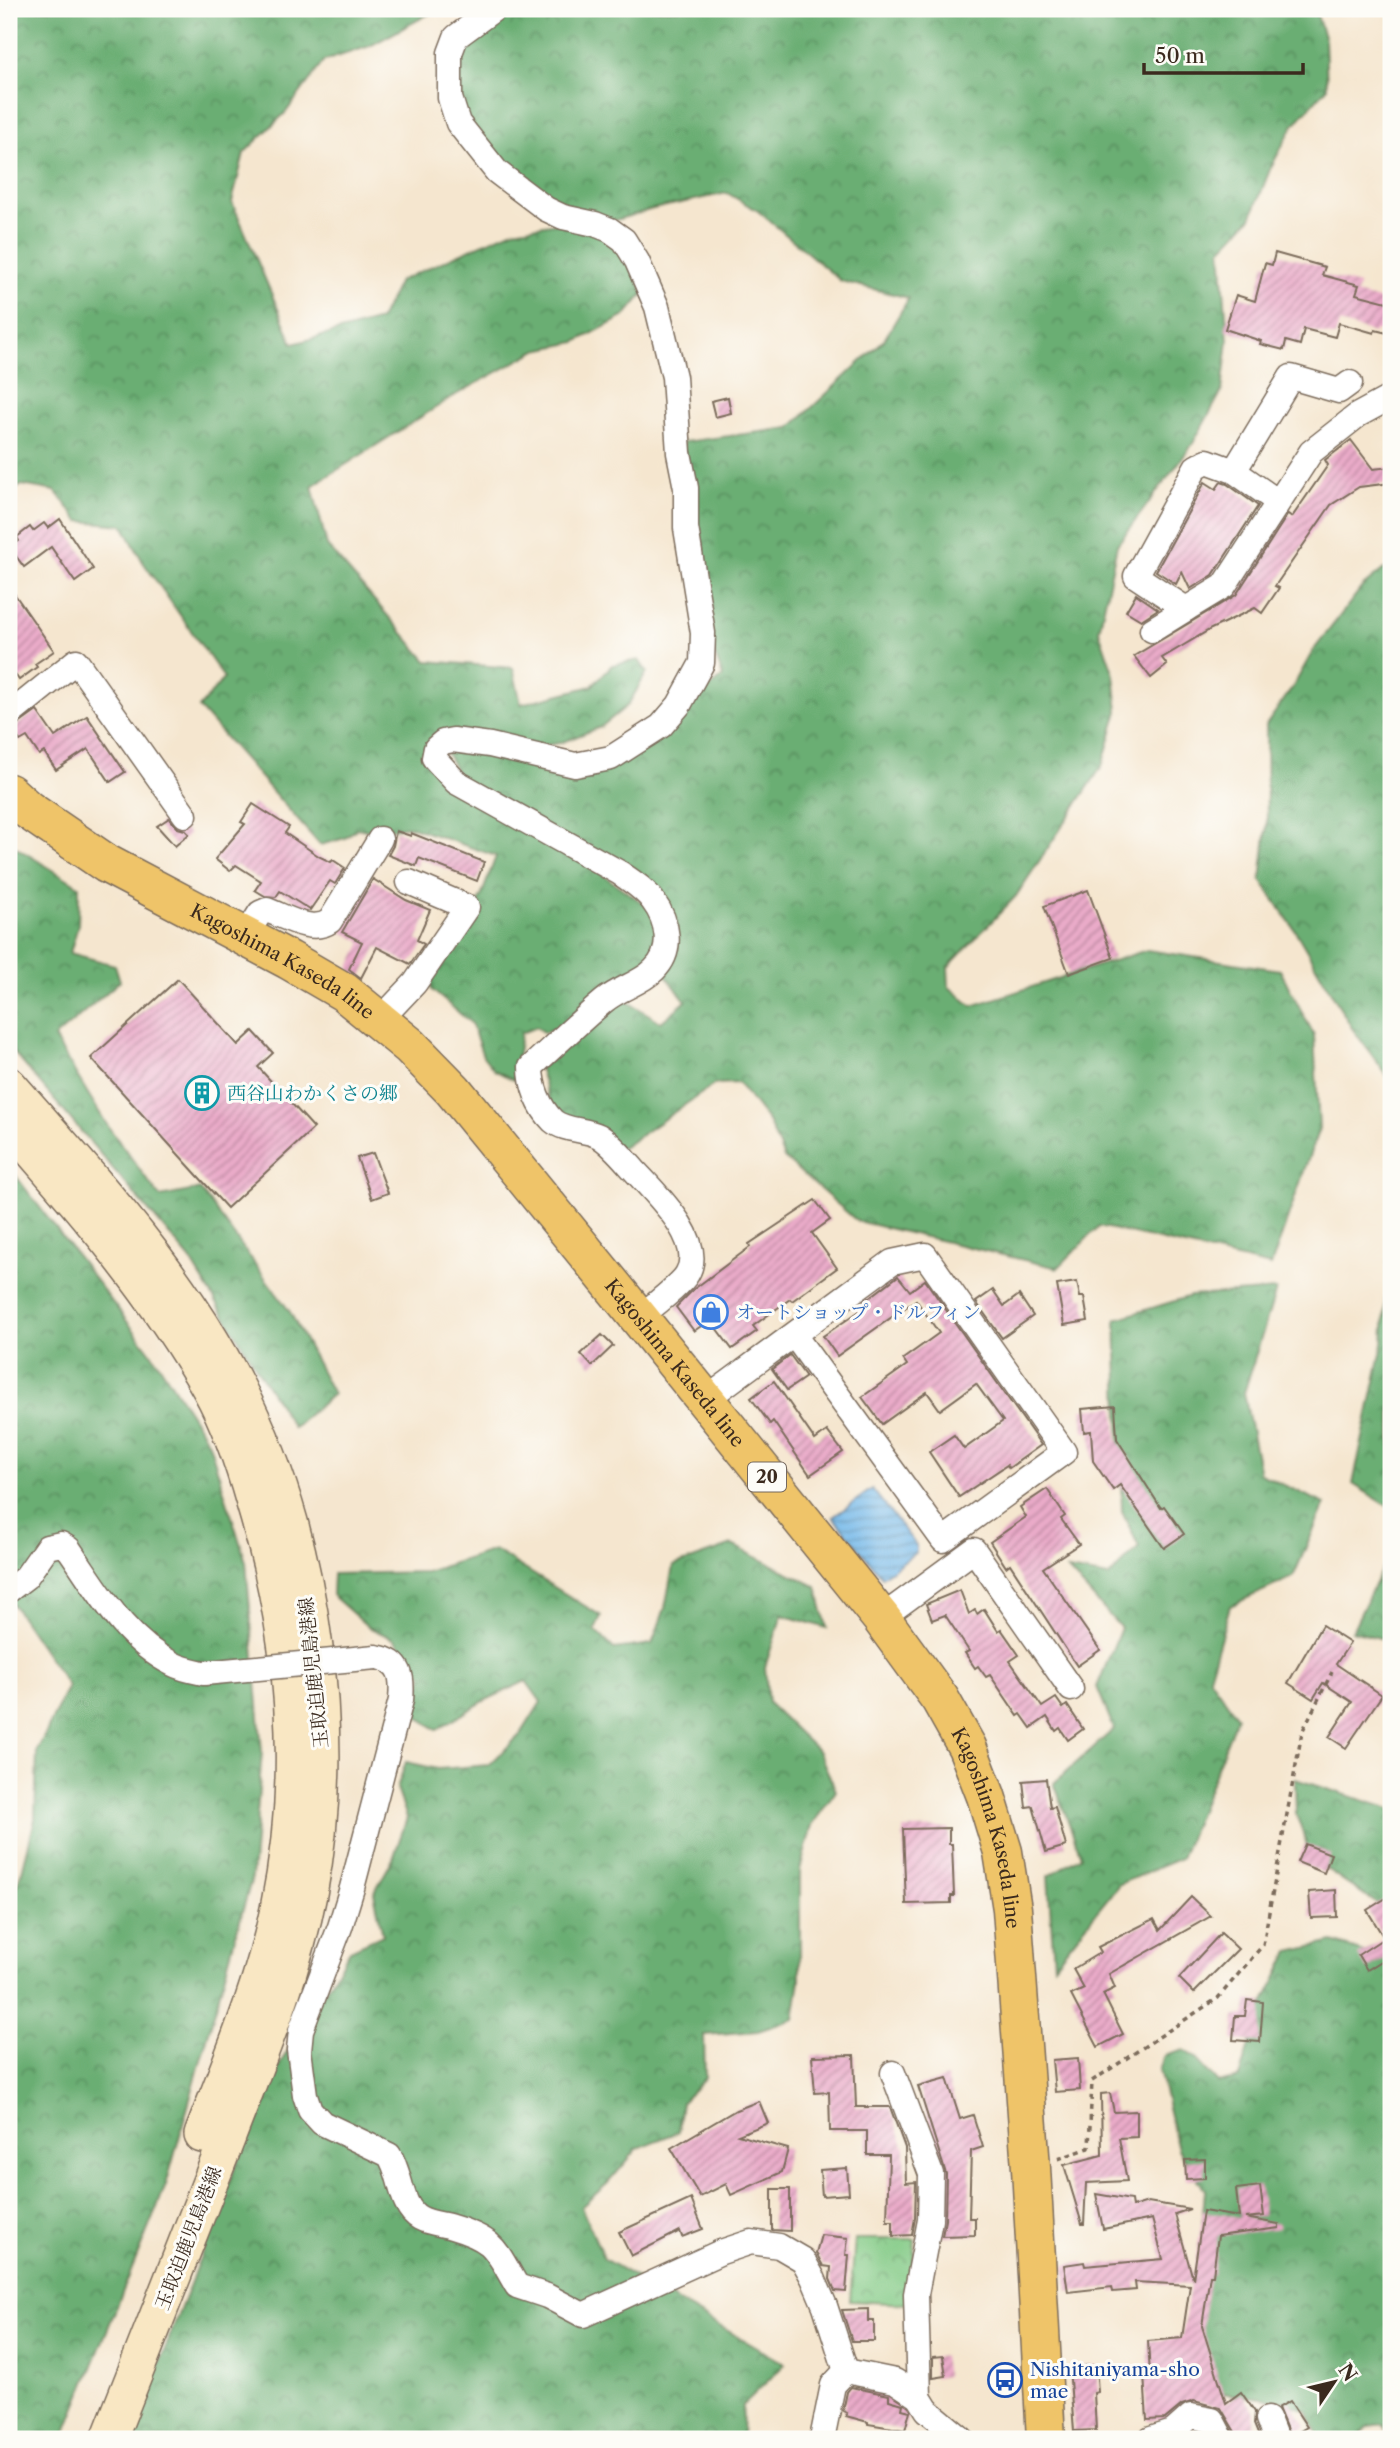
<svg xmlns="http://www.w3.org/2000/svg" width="1400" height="2448" font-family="'Libre Caslon Text','Noto Serif JP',serif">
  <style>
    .forest { fill: url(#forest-crowns); stroke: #526c48; stroke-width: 2 }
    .park { fill: url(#park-crowns); stroke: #5f7a52; stroke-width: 2 }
    .water { fill: url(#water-rules); stroke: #577184; stroke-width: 2 }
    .building { fill: url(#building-hatch) }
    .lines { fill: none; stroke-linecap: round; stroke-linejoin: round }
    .minor-casing { stroke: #7c6c5c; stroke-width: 27 }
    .secondary-casing { stroke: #7c6c5c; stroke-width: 38 }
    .primary-casing { stroke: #7c6c5c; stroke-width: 41 }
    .path { stroke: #7c6c5c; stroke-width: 3.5; stroke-dasharray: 5 5; stroke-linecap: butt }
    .minor { stroke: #fff; stroke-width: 24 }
    .secondary { stroke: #f9e7c3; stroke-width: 35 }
    .primary { stroke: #efc469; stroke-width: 38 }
    .minor-bridge-casing { stroke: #7c6c5c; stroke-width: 27; stroke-linecap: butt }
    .minor-bridge { stroke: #fff; stroke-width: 24 }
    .labels { text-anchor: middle; stroke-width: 6; stroke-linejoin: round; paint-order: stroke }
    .shield { fill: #fdfcf7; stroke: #75695f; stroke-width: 2 }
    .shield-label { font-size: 18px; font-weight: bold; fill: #3b2a1e }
    .street-label { font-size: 19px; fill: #3b2a1e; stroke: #fdfcf7 }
    .culture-label { font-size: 19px; fill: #0d838f; stroke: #fdfcf7; text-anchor: start }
    .shop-label { font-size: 19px; fill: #366cbe; stroke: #fdfcf7; text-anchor: start }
    .transit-label { font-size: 19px; fill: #164399; stroke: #fdfcf7; text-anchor: start }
  </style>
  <defs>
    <pattern id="forest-crowns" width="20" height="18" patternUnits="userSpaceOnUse" patternTransform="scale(1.75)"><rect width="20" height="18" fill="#6aae73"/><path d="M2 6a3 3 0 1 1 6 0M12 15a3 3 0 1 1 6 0" fill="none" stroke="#588e5e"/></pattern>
    <pattern id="park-crowns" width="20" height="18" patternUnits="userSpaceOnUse" patternTransform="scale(1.75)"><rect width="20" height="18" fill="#83ca86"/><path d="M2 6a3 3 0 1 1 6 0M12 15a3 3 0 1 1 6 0" fill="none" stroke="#6ca46d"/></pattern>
    <pattern id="water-rules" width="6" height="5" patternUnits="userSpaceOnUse" patternTransform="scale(1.75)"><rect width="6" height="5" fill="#73b8e9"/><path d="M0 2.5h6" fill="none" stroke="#6096bc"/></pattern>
    <pattern id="building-hatch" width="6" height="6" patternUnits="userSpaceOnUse" patternTransform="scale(1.75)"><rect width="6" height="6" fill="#eaabc9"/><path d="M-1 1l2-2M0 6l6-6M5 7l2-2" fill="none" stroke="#bf8ba3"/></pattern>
  </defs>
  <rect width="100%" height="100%" fill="#fdfcf7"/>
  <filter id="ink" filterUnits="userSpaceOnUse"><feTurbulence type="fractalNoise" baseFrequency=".0143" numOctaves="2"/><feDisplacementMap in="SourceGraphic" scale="14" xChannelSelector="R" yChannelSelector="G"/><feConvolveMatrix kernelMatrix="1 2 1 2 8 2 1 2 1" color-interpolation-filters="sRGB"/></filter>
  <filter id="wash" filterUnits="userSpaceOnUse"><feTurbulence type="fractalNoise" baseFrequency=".00686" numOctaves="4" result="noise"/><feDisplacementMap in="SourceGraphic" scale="28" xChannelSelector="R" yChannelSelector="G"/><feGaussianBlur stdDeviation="1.57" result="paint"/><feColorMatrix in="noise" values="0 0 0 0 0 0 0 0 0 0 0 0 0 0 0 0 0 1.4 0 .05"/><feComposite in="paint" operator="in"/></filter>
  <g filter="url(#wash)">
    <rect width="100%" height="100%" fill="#f5e6cf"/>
    <!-- forest -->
    <g class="forest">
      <polygon points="9,9 438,9 370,46 324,61 286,112 244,153 232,202 293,344 380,320 399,281 513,230 563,222 618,240 644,293 625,316 576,342 537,350 459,393 312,486 327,546 427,661 513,668 521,704 592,686 612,665 639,660 647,672 628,705 601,727 560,743 528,748 465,736 427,765 587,864 653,910 660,951 557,1029 544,1033 536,1027 521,1033 514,1080 494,1070 483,1056 471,1023 432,990 429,979 481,897 496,856 409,826 375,832 357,828 345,838 320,845 199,708 224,678 143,562 123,525 79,521 55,491 22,485 9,493"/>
      <polygon points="518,9 1315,9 1325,40 1327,88 1293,126 1271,167 1251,218 1221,249 1228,341 1222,391 1192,445 1117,545 1099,631 1114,675 1118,711 1102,766 1016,896 948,967 949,987 972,1006 1147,950 1280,970 1314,1035 1319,1128 1271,1266 1099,1226 1058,1268 857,1221 784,1158 768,1121 738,1083 715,1084 622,1148 554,1115 539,1067 623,999 661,1022 686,1001 662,971 666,909 459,776 444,749 576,769 683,710 723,677 708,635 683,442 790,428 884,340 909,298 841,281 758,211 727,193 653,209 609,222 548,204 467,128 454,62"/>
      <polygon points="1384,569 1391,569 1391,1081 1352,1028 1293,927 1261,880 1267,825 1266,725 1293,687 1313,651 1362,587"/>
      <polygon points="9,843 79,886 78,925 70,953 115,965 120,981 54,1038 107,1125 160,1197 200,1189 290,1312 333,1394 293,1428 190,1259 9,1047"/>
      <polygon points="9,1167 155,1358 209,1443 246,1562 262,1752 252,1877 166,2185 63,2439 9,2439 9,1905 22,1871 35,1819 37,1751 68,1686 9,1599"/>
      <polygon points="1391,1207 1391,1508 1353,1484 1383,1344"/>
      <polygon points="1276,1290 1244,1393 1260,1474 1325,1504 1293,1577 1230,1606 1209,1677 1237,1717 1181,1858 1119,1884 1054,1965 1048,1876 1081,1856 1054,1783 1114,1729 1097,1687 1121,1628 1068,1570 1109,1577 1139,1547 1122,1511 1116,1319 1191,1296"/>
      <polygon points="732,1545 817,1587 827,1628 782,1615 765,1667 768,1703 819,1752 836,1791 812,1825 800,1870 800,1980 794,2019 758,2031 704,2035 705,2078 682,2102 678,2132 638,2148 608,2183 581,2207 604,2259 785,2364 743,2405 742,2439 130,2439 252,2124 281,2062 350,1950 383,1935 374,1893 393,1859 407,1818 397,1788 406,1762 438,1769 489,1765 521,1734 541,1702 526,1681 484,1701 437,1730 417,1716 423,1675 394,1639 368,1627 332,1595 333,1574 426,1572 494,1550 601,1616 595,1630 614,1649 652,1644 665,1608 673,1566"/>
      <polygon points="1391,1550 1391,1641 1352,1631"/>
      <polygon points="1295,1779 1391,1809 1391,1913 1312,1859 1296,1814"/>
      <polygon points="1333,1942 1391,1961 1391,2439 1383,2424 1369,2426 1356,2439 1324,2439 1320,2438 1307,2410 1278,2400 1220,2393 1201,2341 1201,2240 1205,2190 1178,2149 1159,2070 1164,2056 1184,2050 1195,2058 1218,2083 1239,2078 1258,2016 1289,1952"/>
    </g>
    <!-- park -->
    <polygon class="park" points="855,2239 915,2239 909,2304 850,2301"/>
    <!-- water -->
    <polygon class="water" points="872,1489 916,1545 916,1552 882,1577 833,1517"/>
    <g id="blocks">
      <!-- building -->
      <g class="building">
        <polygon points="1275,253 1325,267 1322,275 1359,285 1356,294 1391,303 1391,334 1375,330 1374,333 1339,323 1335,337 1304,329 1300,345 1286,341 1284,350 1260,344 1261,341 1225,329 1236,295 1255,301 1265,263 1272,265"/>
        <polygon points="728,397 731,413 715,417 711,401"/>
        <polygon points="1351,440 1373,469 1391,467 1391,483 1359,487 1331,505 1275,586 1279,588 1262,613 1255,608 1211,629 1162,658 1167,665 1151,678 1134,656 1236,595 1288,514 1292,517 1328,465 1325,460"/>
        <polygon points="1205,482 1216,489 1221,482 1227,484 1258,506 1213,575 1190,589 1182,572 1176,584 1156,571"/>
        <polygon points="60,519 93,569 75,582 51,547 24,567 10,548 19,541 17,537 30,527 33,531 44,523 48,528"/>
        <polygon points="9,586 54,651 35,664 37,667 19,680 9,666"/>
        <polygon points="1136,594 1158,609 1141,620 1126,611"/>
        <polygon points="37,711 55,737 87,716 125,772 110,782 88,749 56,770 44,752 39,755 27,737 20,741 12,729"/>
        <polygon points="253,804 289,827 285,833 320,857 331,862 333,860 345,868 335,884 330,881 310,910 280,891 276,897 265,896 255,890 261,881 236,865 230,871 215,859 245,824 241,822"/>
        <polygon points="169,818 178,828 185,830 189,834 175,846 157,826"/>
        <polygon points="396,831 411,836 411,833 484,862 477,881 419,858 416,866 388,855 393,846"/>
        <polygon points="373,879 406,900 430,910 417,940 424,944 410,964 377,947 361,978 349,969 362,942 342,932"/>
        <polygon points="1088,890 1113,958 1069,974 1044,906"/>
        <polygon points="178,979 238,1045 253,1031 273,1053 258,1067 314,1128 227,1208 91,1058"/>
        <polygon points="373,1153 388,1193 372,1199 357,1158"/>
        <polygon points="815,1200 830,1220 812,1233 837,1268 792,1301 790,1299 753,1326 757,1331 732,1349 710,1320 694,1331 676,1307 694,1289 750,1247 749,1244"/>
        <polygon points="898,1276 910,1291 925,1280 1041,1445 1009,1468 1007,1465 959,1497 929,1452 954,1435 964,1449 1003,1421 976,1384 940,1410 927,1392 882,1424 862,1397 907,1365 903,1359 939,1333 916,1300 837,1356 823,1336 867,1306 864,1302"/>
        <polygon points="1077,1282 1080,1297 1084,1297 1088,1321 1064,1325 1057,1285"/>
        <polygon points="993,1290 1004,1306 1019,1295 1033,1316 1002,1338 976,1302"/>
        <polygon points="602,1335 613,1346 592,1366 581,1354"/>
        <polygon points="790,1355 806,1377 787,1390 772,1369"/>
        <polygon points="774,1381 815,1440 827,1431 843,1452 810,1475 773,1421 770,1424 751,1398"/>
        <polygon points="1115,1406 1117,1439 1161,1508 1164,1506 1184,1534 1164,1548 1120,1485 1113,1490 1093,1461 1091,1431 1084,1432 1082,1409"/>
        <polygon points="1047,1489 1065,1516 1061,1519 1079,1544 1043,1568 1100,1650 1077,1666 1010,1564 1006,1567 990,1542 1026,1517 1020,1507"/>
        <polygon points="960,1590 969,1614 975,1610 977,1614 984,1609 998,1631 1001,1629 1019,1655 1010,1661 1042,1707 1056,1698 1063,1708 1067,1705 1083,1729 1068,1740 1060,1728 1056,1731 1047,1717 1031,1728 1021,1714 1018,1716 990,1675 986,1677 978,1666 975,1668 965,1653 969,1651 945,1615 932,1620 926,1604"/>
        <polygon points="1322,1625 1350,1643 1336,1664 1382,1695 1346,1748 1329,1737 1352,1702 1323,1683 1313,1699 1288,1683"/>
        <polygon points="1046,1779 1050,1808 1055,1807 1066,1846 1046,1852 1033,1806 1026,1807 1023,1781"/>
        <polygon points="949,1828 949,1844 952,1844 954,1896 951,1896 951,1903 906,1904 903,1829"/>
        <polygon points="1305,1844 1331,1854 1324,1873 1297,1862"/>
        <polygon points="1336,1890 1337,1917 1311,1918 1309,1892"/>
        <polygon points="1391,1895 1391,1955 1367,1970 1358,1955 1384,1938 1367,1910"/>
        <polygon points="1191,1897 1211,1916 1109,1974 1115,1988 1103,1994 1123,2034 1098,2047 1071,1995 1084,1989 1073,1969 1101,1952 1098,1947 1154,1919 1160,1930"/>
        <polygon points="1221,1933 1238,1949 1194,1993 1179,1978"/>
        <polygon points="1247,2000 1263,2002 1260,2042 1233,2040 1235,2016 1245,2016"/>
        <polygon points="854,2055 856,2107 890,2107 905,2148 906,2183 916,2182 915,2218 912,2235 893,2236 893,2221 887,2221 889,2155 867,2155 867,2131 830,2131 829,2092 815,2093 812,2056"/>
        <polygon points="1078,2058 1080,2090 1055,2092 1052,2060"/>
        <polygon points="947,2078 960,2119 973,2115 983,2147 971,2151 969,2218 975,2218 975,2235 942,2236 945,2220 946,2174 918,2086"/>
        <polygon points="1110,2093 1114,2112 1137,2111 1137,2137 1119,2138 1127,2181 1086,2183 1084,2224 1082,2224 1064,2165 1102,2155 1101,2094"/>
        <polygon points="759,2101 768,2123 738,2135 788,2149 782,2172 731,2195 726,2184 700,2197 671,2148 736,2110"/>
        <polygon points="1205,2159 1205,2178 1186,2179 1185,2160"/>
        <polygon points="847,2168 849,2194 822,2196 820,2170"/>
        <polygon points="1260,2186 1264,2216 1245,2218 1279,2224 1279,2228 1218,2236 1213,2275 1210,2275 1202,2326 1226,2403 1241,2392 1255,2412 1254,2424 1260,2439 1237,2439 1235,2432 1221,2408 1194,2401 1182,2405 1165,2419 1147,2420 1144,2375 1150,2375 1148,2341 1182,2338 1190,2285 1135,2282 1136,2290 1113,2292 1112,2287 1068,2292 1064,2265 1084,2262 1085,2266 1163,2259 1152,2219 1103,2229 1096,2194 1131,2200 1132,2207 1148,2202 1190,2209 1175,2214 1193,2279 1203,2211 1239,2217 1236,2189"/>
        <polygon points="772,2189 790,2189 790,2231 772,2230"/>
        <polygon points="691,2199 703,2229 682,2237 680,2231 631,2256 619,2232"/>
        <polygon points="821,2235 848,2238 846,2255 849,2255 846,2292 835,2291 830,2279 831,2267 823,2266 816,2253"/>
        <polygon points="868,2309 868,2321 874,2321 874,2341 852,2341 842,2310"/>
        <polygon points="943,2356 946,2376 933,2378 933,2357"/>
        <polygon points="1096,2365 1098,2392 1094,2393 1096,2430 1074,2431 1069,2367"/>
        <polygon points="851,2387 889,2395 889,2400 903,2404 902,2409 910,2411 905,2430 868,2424 868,2422 846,2416 847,2413 843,2411 847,2392"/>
        <polygon points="1290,2401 1307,2427 1290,2437 1278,2408"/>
      </g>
    </g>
  </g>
  <g filter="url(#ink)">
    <use href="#blocks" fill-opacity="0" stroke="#7c6c5c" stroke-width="2"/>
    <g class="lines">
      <!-- minor casing -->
      <g class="minor-casing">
        <g id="minor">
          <path d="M494 9 456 37 450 53V98L458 123 497 172 546 209 563 217 595 224 610 230 624 240 637 261 657 307 674 377 679 453 686 488V528L703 633 702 663 679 705 661 726 611 758 575 765 490 745 453 740 443 742 436 748 434 758 456 782 620 873C631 881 645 889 653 901 668 921 674 951 654 970 640 984 619 988 604 1001 579 1022 555 1045 531 1067 531 1086 539 1107 553 1121 565 1131 585 1129 599 1136 611 1143 624 1159 634 1170 654 1192 707 1241 687 1274 681 1285 650 1308 639 1318"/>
          <polyline points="1234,471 1291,377 1339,391 1350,383"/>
          <polyline points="1278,502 1234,471 1207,461 1196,467 1136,576 1186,609 1224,586 1311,452 1358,415 1391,397"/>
          <polyline points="1152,630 1186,609"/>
          <polyline points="9,715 76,661 185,815"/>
          <path d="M245 937 260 913 267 910C286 917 312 934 330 921L380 839"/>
          <polyline points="379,1021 415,983 467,907 409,882"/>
          <polyline points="705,1400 892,1262 925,1255 1064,1452 943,1540 794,1335"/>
          <path d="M9 1590 26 1577 47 1547 61 1544 69 1549C99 1592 125 1640 173 1664 182 1669 194 1671 204 1673"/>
          <polyline points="881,1618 974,1550 1071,1689"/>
          <path d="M376 1657C402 1661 403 1678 401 1700L352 1888 340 1927 301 2030 299 2050 305 2095 310 2110 322 2123 389 2155C402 2173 399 2206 420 2218 429 2223 442 2224 452 2227 496 2240 495 2249 517 2286L547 2296 583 2315 721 2252 751 2242 779 2246 803 2260 813 2278 825 2306 846 2371 895 2381 919 2397 927 2410 962 2439"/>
          <polyline points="893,2073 931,2174 930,2220 916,2294 919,2397"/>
          <polyline points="1268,2419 1276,2439"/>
          <polyline points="822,2439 833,2385 846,2371"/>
          <polyline points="1151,2439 1173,2432 1191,2416 1212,2420 1222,2439"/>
        </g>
      </g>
      <!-- secondary casing -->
      <g class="secondary-casing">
        <g id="secondary">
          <path d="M9 1085C96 1184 190 1285 247 1407 315 1549 339 1740 309 1894 293 1977 259 2056 229 2134 189 2236 149 2338 109 2439"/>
          <path d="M9 1124C82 1208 155 1291 210 1389 230 1425 243 1464 254 1503 294 1635 306 1773 278 1909 262 1987 230 2062 202 2135"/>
        </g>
      </g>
      <!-- primary casing -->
      <g class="primary-casing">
        <g id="primary">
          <path id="s1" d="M9 793 28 810 107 864 289 960 344 992 410 1046 453 1090 639 1318 881 1618 940 1699 967 1747 986 1796 1003 1852 1012 1909 1031 2168 1046 2439"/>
        </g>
      </g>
      <!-- path -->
      <polyline class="path" points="1058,2159 1089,2148 1092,2081 1218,1998 1263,1945 1302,1732 1332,1672"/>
      <!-- minor -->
      <use href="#minor" class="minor"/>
      <!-- secondary -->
      <use href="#secondary" class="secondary"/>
      <!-- primary -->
      <use href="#primary" class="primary"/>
      <!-- minor-bridge casing -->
      <g class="minor-bridge-casing">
        <polyline id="minor-bridge" points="204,1673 376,1657"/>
      </g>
      <!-- minor-bridge -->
      <use href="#minor-bridge" class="minor-bridge"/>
    </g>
  </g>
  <!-- icons -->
  <defs>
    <g id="building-ring" transform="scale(1.75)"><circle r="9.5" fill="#fdfcf7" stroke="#0f9aa8" stroke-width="1.5"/><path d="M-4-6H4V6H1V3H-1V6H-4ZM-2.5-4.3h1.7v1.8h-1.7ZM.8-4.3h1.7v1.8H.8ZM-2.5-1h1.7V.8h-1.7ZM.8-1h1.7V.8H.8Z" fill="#0f9aa8"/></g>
    <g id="shop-ring" transform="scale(1.75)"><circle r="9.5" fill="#fdfcf7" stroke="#3f7fe0" stroke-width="1.5"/><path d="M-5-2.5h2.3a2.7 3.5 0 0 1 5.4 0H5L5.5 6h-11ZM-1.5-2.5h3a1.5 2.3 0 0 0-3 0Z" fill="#3f7fe0"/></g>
    <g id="bus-ring" transform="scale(1.75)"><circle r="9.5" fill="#fdfcf7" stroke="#1a4fb4" stroke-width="1.5"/><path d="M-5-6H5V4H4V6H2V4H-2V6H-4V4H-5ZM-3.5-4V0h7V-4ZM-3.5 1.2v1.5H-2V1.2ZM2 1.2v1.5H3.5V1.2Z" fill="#1a4fb4"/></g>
  </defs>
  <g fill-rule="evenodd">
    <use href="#building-ring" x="202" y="1093"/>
    <use href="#shop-ring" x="711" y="1312"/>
    <use href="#bus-ring" x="1005" y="2380"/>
  </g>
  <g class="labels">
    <!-- shield labels -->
    <rect class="shield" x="748" y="1462.5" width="38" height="29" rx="5"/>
    <g class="shield-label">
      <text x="767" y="1483">20</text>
    </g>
    <!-- street labels -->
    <g class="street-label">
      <text dy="7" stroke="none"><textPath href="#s1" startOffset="322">Kagoshima Kaseda line</textPath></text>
      <text dy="7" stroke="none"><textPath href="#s1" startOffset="889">Kagoshima Kaseda line</textPath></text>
      <text transform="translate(313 1673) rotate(-96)" y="7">玉取迫鹿児島港線</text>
      <text dy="7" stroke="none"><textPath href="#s1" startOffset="1456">Kagoshima Kaseda line</textPath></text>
      <text transform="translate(188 2238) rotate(-69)" y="7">玉取迫鹿児島港線</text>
    </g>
    <!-- culture labels -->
    <g class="culture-label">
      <text x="227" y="1100">西谷山わかくさの郷</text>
    </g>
    <!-- shop labels -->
    <g class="shop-label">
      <text x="736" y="1319">オートショップ・ドルフィン</text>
    </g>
    <!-- transit labels -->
    <g class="transit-label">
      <text x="1030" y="2376">Nishitaniyama-sho<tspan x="1030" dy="22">mae</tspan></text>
    </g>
  </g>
  <!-- margin -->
  <rect width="1400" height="2448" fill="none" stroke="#fdfcf7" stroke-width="35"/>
  <!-- north arrow -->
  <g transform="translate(1334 2382) rotate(55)" stroke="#fdfcf7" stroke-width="5" paint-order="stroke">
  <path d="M0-5L12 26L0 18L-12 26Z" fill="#3b2a1e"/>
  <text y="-10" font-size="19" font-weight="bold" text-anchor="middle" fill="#3b2a1e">N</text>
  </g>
  <!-- scale -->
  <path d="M1144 63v10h159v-10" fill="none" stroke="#3b2a1e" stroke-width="3.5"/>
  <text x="1155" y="63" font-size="21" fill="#3b2a1e" stroke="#fdfcf7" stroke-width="5" paint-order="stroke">50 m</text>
</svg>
